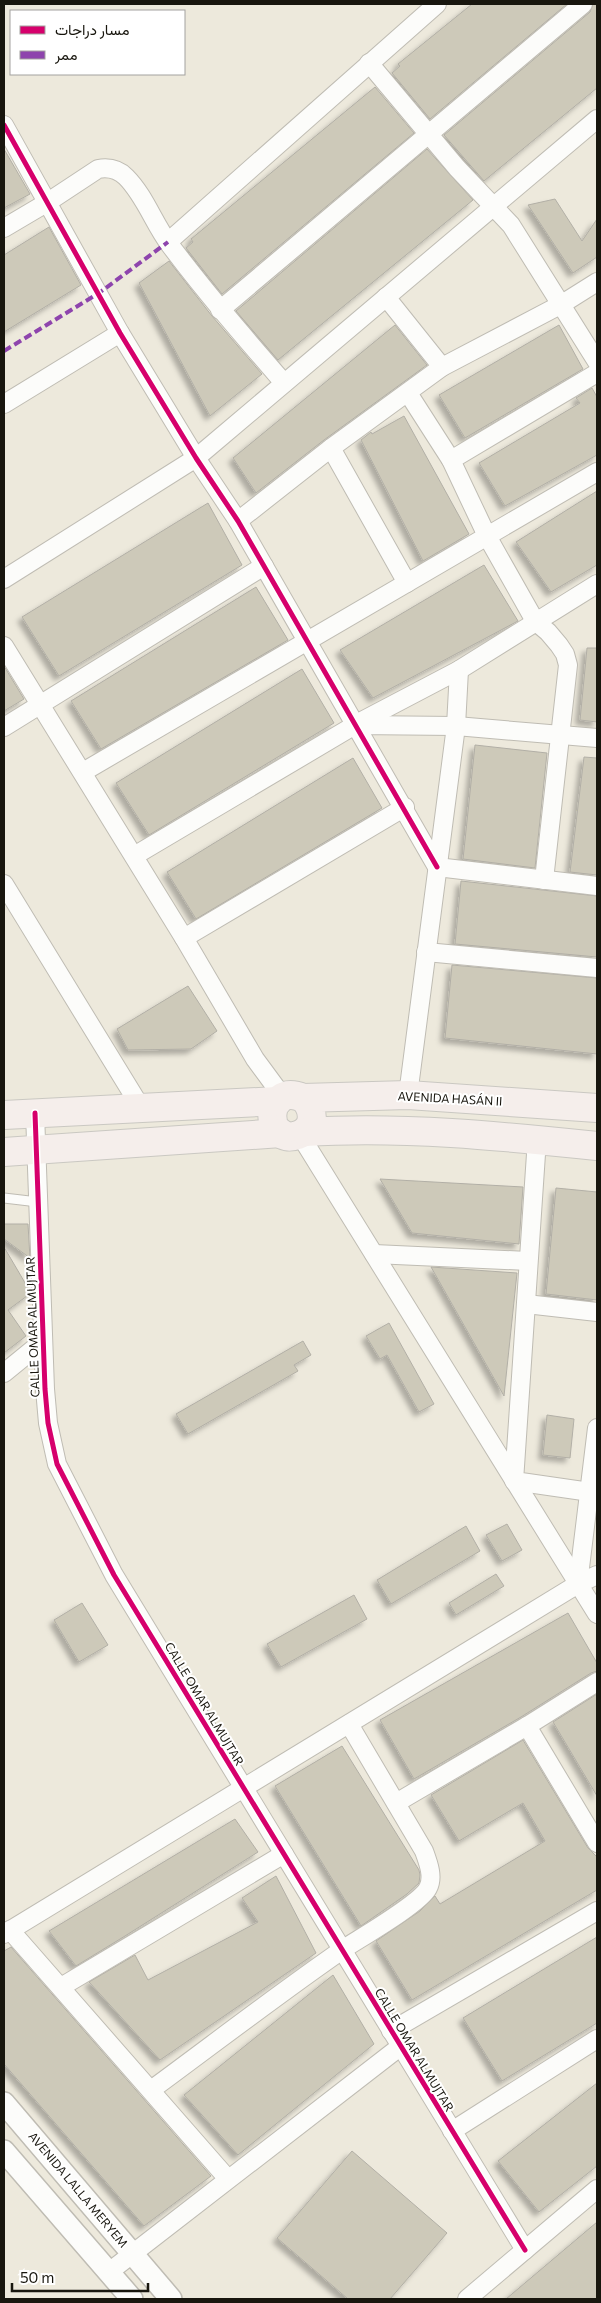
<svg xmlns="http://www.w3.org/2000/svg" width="601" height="2303" font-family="Commissioner,Vazirmatn,sans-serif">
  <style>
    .building { fill: #cdc9b9; stroke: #b2afa6; filter: url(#shadow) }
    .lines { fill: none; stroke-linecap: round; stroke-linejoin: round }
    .service-casing { stroke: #bfbcb3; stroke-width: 11 }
    .minor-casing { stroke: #bfbcb3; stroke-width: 20 }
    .tertiary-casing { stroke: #bfbcb3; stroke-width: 24 }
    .primary-casing { stroke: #cac8c2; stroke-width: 30 }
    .service { stroke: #fcfcfa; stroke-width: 9 }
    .minor { stroke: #fcfcfa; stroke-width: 18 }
    .tertiary { stroke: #fcfcfa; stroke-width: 21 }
    .primary { stroke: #f5eeeb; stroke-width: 28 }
    .quiet { stroke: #8e44ad; stroke-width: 4; stroke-dasharray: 8 4; stroke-linecap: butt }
    .cycleway-casing { stroke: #fff; stroke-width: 8 }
    .cycleway { stroke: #d6006c; stroke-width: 5 }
    .labels { text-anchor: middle; stroke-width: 4; stroke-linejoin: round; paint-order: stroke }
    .street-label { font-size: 12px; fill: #18160e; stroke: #fff }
  </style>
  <defs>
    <filter id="shadow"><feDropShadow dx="-4.5" dy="4.5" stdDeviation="2.5" flood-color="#0004"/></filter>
  </defs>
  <rect width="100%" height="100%" fill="#ede9dc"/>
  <!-- building -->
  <g class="building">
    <polygon points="472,4 567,4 430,119 392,73 400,66 398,64"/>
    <polygon points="593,4 597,4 597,88 484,181 444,135 590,12"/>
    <polygon points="375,87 414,133 222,294 186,248 193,242 191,239"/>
    <polygon points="4,149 30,194 4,208"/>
    <polygon points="427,149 473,200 278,360 236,311"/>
    <polygon points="555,199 582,241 597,219 597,257 573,273 528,205"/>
    <polygon points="49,227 81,285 4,332 4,255"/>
    <polygon points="169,261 212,316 262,374 210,416 139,283"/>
    <polygon points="395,325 427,365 324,440 256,493 233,458"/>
    <polygon points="559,325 583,369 465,438 439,395"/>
    <polygon points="592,388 597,397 597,455 505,506 479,463 580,403 576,398"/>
    <polygon points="404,416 469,534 423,561 361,440 371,432 372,434"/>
    <polygon points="597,491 597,565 551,592 516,542"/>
    <polygon points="208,503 242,565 59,676 22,617"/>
    <polygon points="484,565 518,621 373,698 340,650"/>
    <polygon points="256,587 288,640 101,749 71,701"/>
    <polygon points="587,648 597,648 597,722 580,720"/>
    <polygon points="4,666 24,699 4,711"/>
    <polygon points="302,669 334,723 149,835 116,783"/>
    <polygon points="475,745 547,753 535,868 463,859"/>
    <polygon points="584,757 597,758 597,875 570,872"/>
    <polygon points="353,758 382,808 196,919 167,872"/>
    <polygon points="461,881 597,896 597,957 455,944"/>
    <polygon points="452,965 597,978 597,1054 445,1038"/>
    <polygon points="188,986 217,1031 191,1049 128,1050 117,1029"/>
    <polygon points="380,1179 523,1187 519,1244 412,1233"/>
    <polygon points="556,1188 597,1192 597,1300 546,1294"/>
    <polygon points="4,1224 28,1224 30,1258 4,1239"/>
    <polygon points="4,1247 31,1293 8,1310 26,1336 4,1353"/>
    <polygon points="431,1267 517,1273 504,1396"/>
    <polygon points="389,1323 434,1404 419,1412 387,1355 380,1359 366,1336"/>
    <polygon points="303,1341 311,1355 294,1365 298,1371 188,1434 176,1414"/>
    <polygon points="547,1415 574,1419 570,1458 543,1455"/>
    <polygon points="507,1524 522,1550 502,1561 486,1535"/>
    <polygon points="466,1526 480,1551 391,1604 377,1580"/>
    <polygon points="496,1574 504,1586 456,1615 449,1603"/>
    <polygon points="354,1595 367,1619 281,1667 267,1644"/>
    <polygon points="82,1603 108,1645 79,1662 54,1620"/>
    <polygon points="568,1613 597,1663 597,1671 591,1673 521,1717 414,1779 380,1720"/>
    <polygon points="597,1694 597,1796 553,1722"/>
    <polygon points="523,1740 588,1848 597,1857 597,1890 412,2000 376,1941 420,1911 435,1896 440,1904 545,1841 523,1803 459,1841 431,1795"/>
    <polygon points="342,1746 419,1870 420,1875 419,1883 407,1894 361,1926 275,1786"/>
    <polygon points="235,1819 258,1852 125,1936 76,1966 49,1931"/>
    <polygon points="276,1876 316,1953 160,2060 89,1982 135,1955 148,1980 258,1922 242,1898"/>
    <polygon points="597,1937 597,2023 502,2081 463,2018"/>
    <polygon points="11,1947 211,2176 144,2226 4,2064 4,1951"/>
    <polygon points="333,1975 374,2044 238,2155 184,2095"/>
    <polygon points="597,2083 597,2166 539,2212 498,2161"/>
    <polygon points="352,2151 447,2233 390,2299 348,2299 277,2238"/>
    <polygon points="597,2222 597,2299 506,2299"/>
  </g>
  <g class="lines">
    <!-- service casing -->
    <g class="service-casing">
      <polyline id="service" points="4,1198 38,1202"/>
    </g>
    <!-- minor casing -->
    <g class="minor-casing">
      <g id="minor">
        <polyline points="369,63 457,168 511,225 597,362"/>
        <polyline points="4,125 120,333 196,458 238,521 437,867"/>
        <path d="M4 228 48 202 98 169C109 167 118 169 126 177 145 196 154 224 170 245 206 293 245 338 284 383"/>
        <polyline points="168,242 437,4"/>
        <polyline points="386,297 442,367"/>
        <polyline points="220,310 583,4"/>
        <polyline points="408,393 451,460 487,536 535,621 548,632 559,645 565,654 568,665 544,880"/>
        <polyline points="4,404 120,333"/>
        <polyline points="331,448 407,583"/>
        <polyline points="451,460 597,373"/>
        <polyline points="238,521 331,448 442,367 562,304 597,282"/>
        <polyline points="4,579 196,458 597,119"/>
        <polyline points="4,646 184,938 255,1059 283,1097"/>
        <polyline points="358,723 459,670 597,584"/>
        <polyline points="4,727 264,566"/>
        <polyline points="83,772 597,472"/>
        <polyline points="134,856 355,725 456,726 597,738"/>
        <polyline points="437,867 597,886"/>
        <polyline points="4,884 140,1106"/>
        <polyline points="184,938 405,807"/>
        <polyline points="426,952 597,968"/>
        <polyline points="408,1095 456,726 459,670"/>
        <polyline points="35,1113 45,1389 48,1423 57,1464 114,1575 525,2250"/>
        <polyline points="300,1135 597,1614"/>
        <polyline points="537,1139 514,1481 597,1493"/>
        <polyline points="374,1254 528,1261"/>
        <polyline points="526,1304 597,1312"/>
        <polyline points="4,1373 42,1342"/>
        <polyline points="578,1584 597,1428"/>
        <polyline points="527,1726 597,1843"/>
        <polyline points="396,1803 527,1726 597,1682"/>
        <polyline points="10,1930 228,2179"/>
        <polyline points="4,1934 578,1584 597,1575"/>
        <polyline points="61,1987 284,1854"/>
        <polyline points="391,2031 597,1911"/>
        <path d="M151 2090C215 2043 277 1995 342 1950 360 1938 420 1904 428 1888 434 1877 428 1862 424 1851L349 1724"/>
        <polyline points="452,2131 597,2039"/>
        <polyline points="109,2272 401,2046"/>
        <polyline points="467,2299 597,2189"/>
      </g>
    </g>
    <!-- tertiary casing -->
    <g class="tertiary-casing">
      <g id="tertiary">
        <polyline points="4,2103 171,2299"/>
        <polyline points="4,2151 132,2299"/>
      </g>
    </g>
    <!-- primary casing -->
    <g class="primary-casing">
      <g id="primary">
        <path d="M303 1098C315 1109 316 1129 298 1135 263 1147 263 1081 303 1098L408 1095 597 1108"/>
        <polyline points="4,1115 278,1101"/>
        <path d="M305 1132C403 1126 500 1136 597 1146"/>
        <polyline points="4,1152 281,1133"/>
      </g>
    </g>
    <!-- service -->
    <use href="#service" class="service"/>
    <!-- minor -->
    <use href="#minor" class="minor"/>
    <!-- tertiary -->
    <use href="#tertiary" class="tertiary"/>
    <!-- primary -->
    <use href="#primary" class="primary"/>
    <!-- quiet -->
    <polyline class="quiet" points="4,351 99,293 168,242"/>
    <!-- cycleway casing -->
    <g class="cycleway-casing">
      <g id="cycleway">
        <polyline points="4,125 120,333 196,458 238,521 437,867"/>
        <polyline points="35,1113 45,1389 48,1423 57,1464 114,1575 525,2250"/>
      </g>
    </g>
    <!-- cycleway -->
    <use href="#cycleway" class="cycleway"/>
  </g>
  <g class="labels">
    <!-- street labels -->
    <g class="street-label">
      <text transform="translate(450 1099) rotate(3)" y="4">AVENIDA HASÁN II</text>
      <text transform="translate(33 1327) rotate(-92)" y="4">CALLE OMAR ALMUJTAR</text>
      <text transform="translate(204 1704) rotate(59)" y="4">CALLE OMAR ALMUJTAR</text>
      <text transform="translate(414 2050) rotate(59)" y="4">CALLE OMAR ALMUJTAR</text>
      <text transform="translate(78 2190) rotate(50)" y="4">AVENIDA LALLA MERYEM</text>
    </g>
  </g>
  <!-- border -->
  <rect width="601" height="2303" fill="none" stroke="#18160e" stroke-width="10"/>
  <!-- legend -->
  <rect x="10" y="10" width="175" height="65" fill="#ffffff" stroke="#a3a29f"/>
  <rect x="20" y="26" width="25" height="8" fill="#d6006c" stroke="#a3a29f"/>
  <text x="55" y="35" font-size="15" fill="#18160e">مسار دراجات</text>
  <rect x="20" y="51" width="25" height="8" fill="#8e44ad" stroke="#a3a29f"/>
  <text x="55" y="60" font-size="15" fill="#18160e">ممر</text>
  <!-- scale -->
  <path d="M12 2283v8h136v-8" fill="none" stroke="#18160e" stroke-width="2.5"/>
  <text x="20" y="2283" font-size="15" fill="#18160e" stroke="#ffffff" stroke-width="4" paint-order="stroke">50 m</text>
</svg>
